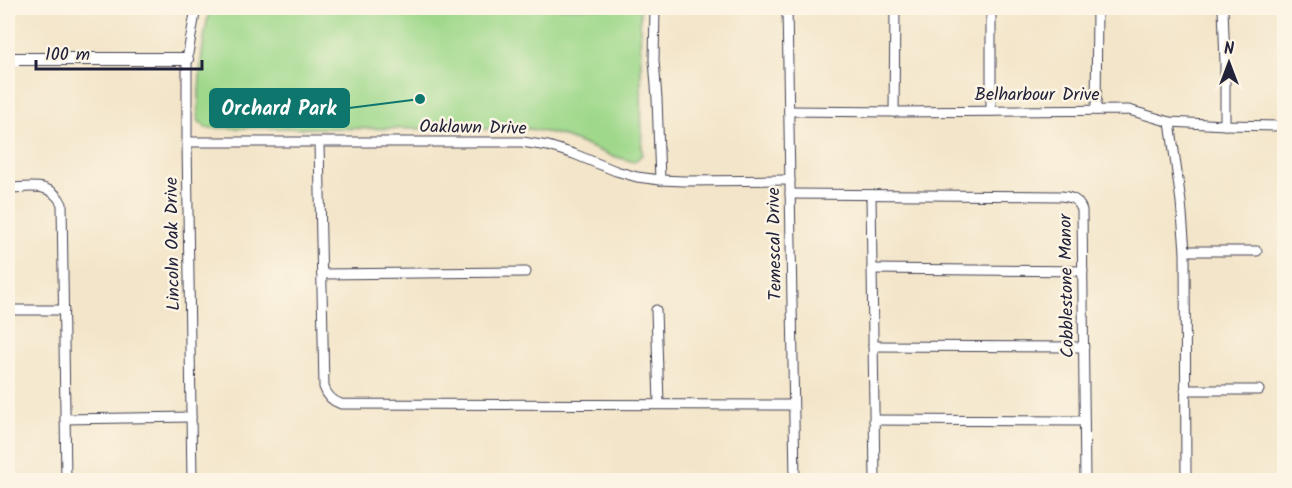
<svg xmlns="http://www.w3.org/2000/svg" width="1292" height="488" font-family="Kalam,sans-serif">
  <style>
    .green { fill: #9fd88b; stroke: #607d63; stroke-width: 1.5 }
    .lines { fill: none; stroke-linecap: round; stroke-linejoin: round }
    .minor-casing { stroke: #413f50; stroke-width: 11 }
    .tertiary-casing { stroke: #413f50; stroke-width: 14 }
    .minor { stroke: #fff; stroke-width: 9 }
    .tertiary { stroke: #fff; stroke-width: 12 }
    .labels { text-anchor: middle; stroke-width: 5; stroke-linejoin: round; paint-order: stroke }
    .street-label { font-size: 18px; fill: #22223b; stroke: #fcf5e5 }
    .leader { fill: none; stroke: #0f766e; stroke-width: 2 }
    .callout-dot { fill: #0f766e; stroke: #fcf5e5; stroke-width: 2 }
    .callout { fill: #0f766e; stroke: #0f766e; stroke-width: 2 }
    .callout-label { font-size: 20px; text-anchor: middle; font-weight: bold; fill: #fff }
  </style>
  <rect width="100%" height="100%" fill="#fcf5e5"/>
  <filter id="ink" filterUnits="userSpaceOnUse"><feTurbulence type="fractalNoise" baseFrequency=".0167" numOctaves="2"/><feDisplacementMap in="SourceGraphic" scale="12" xChannelSelector="R" yChannelSelector="G"/><feConvolveMatrix kernelMatrix="1 2 1 2 8 2 1 2 1" color-interpolation-filters="sRGB"/></filter>
  <filter id="wash" filterUnits="userSpaceOnUse"><feTurbulence type="fractalNoise" baseFrequency=".008" numOctaves="4" result="noise"/><feDisplacementMap in="SourceGraphic" scale="24" xChannelSelector="R" yChannelSelector="G"/><feGaussianBlur stdDeviation="1.35" result="paint"/><feColorMatrix in="noise" values="0 0 0 0 0 0 0 0 0 0 0 0 0 0 0 0 0 1.4 0 .05"/><feComposite in="paint" operator="in"/></filter>
  <g filter="url(#wash)">
    <rect width="100%" height="100%" fill="#f3e5c9"/>
    <!-- green -->
    <path class="green" d="M210 8H640L642 155 634 162 610 155 560 135 530 129 206 128 198 120C199 82 201 45 210 8Z"/>
  </g>
  <g filter="url(#ink)">
    <g class="lines">
      <!-- minor casing -->
      <g class="minor-casing">
        <g id="minor">
          <polyline points="655,8 654,60 657,99 660,180"/>
          <polyline points="787,8 795,480"/>
          <polyline points="1223,8 1225,63 1225,125"/>
          <polyline points="1096,110 1097,8"/>
          <polyline points="789,111 894,112 1129,110 1170,122 1225,125 1284,126"/>
          <polyline points="991,111 991,8"/>
          <polyline points="894,112 895,8"/>
          <polyline points="1170,122 1181,202 1185,251 1186,480"/>
          <polyline points="187,142 522,142 548,146 574,154 616,171 637,177 660,180 684,181 790,180"/>
          <path d="M319 143 324 387C327 396 332 401 341 404L793 405"/>
          <path d="M8 188C29 188 51 181 62 204L66 480"/>
          <path d="M790 194 1061 196C1071 197 1078 199 1082 210L1085 480"/>
          <polyline points="871,195 875,480"/>
          <polyline points="1185,251 1257,251"/>
          <polyline points="872,269 1083,271"/>
          <polyline points="322,274 526,272"/>
          <polyline points="8,310 64,310"/>
          <polyline points="656,310 659,404"/>
          <polyline points="873,346 1084,347"/>
          <polyline points="1185,390 1259,390"/>
          <polyline points="65,419 191,417"/>
          <polyline points="874,420 1084,421"/>
          <polyline points="192,480 187,142 187,59 196,8"/>
        </g>
      </g>
      <!-- tertiary casing -->
      <g class="tertiary-casing">
        <polyline id="tertiary" points="8,59 187,59"/>
      </g>
      <!-- minor -->
      <use href="#minor" class="minor"/>
      <!-- tertiary -->
      <use href="#tertiary" class="tertiary"/>
    </g>
  </g>
  <g class="labels">
    <!-- street labels -->
    <g class="street-label">
      <text x="1037" y="100">Belharbour Drive</text>
      <text transform="translate(473 127) rotate(1)" y="6">Oaklawn Drive</text>
      <text transform="translate(172 244) rotate(-91)" y="6">Lincoln Oak Drive</text>
      <text transform="translate(774 244) rotate(-91)" y="6">Temescal Drive</text>
      <text transform="translate(1066 286) rotate(-91)" y="6">Cobblestone Manor</text>
    </g>
  </g>
  <!-- callouts -->
  <path class="leader" d="M420 99L349 108"/>
  <circle class="callout-dot" cx="420" cy="99" r="6"/>
  <rect class="callout" x="210" y="89" width="139" height="38" rx="6"/>
  <g class="callout-label">
    <text x="279" y="115">Orchard Park</text>
  </g>
  <!-- margin -->
  <rect width="1292" height="488" fill="none" stroke="#fcf5e5" stroke-width="30"/>
  <!-- north arrow -->
  <g transform="translate(1229 63)" stroke="#fcf5e5" stroke-width="4.5" paint-order="stroke">
  <path d="M0-4.5L10 22L0 15L-10 22Z" fill="#22223b"/>
  <text y="-9" font-size="16" font-weight="bold" text-anchor="middle" fill="#22223b">N</text>
  </g>
  <!-- scale -->
  <path d="M36 60v9h166v-9" fill="none" stroke="#22223b" stroke-width="3"/>
  <text x="45" y="60" font-size="18" fill="#22223b" stroke="#fcf5e5" stroke-width="4.5" paint-order="stroke">100 m</text>
</svg>
